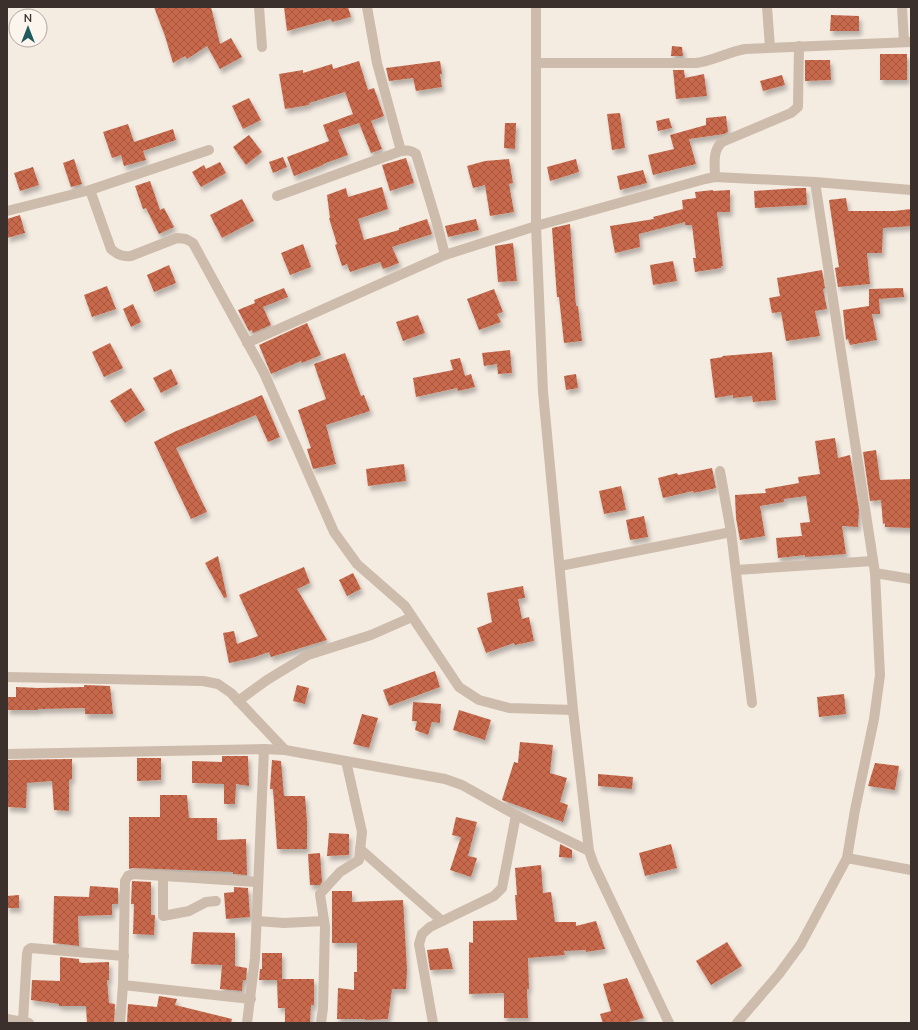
<svg xmlns="http://www.w3.org/2000/svg" width="918" height="1030" font-family="Mulish,sans-serif">
  <style>
    .building { fill: url(#building-cross-hatch); filter: url(#shadow) }
    .lines { fill: none; stroke-linecap: round; stroke-linejoin: round }
    .minor { stroke: #cdbbac; stroke-width: 10 }
  </style>
  <defs>
    <pattern id="building-cross-hatch" width="8" height="8" patternUnits="userSpaceOnUse"><rect width="8" height="8" fill="#c8694b"/><path d="M0 0l8 8M0 8l8-8" fill="none" stroke="#a4573f"/></pattern>
    <filter id="shadow"><feDropShadow dx="2.5" dy="4.5" stdDeviation="2" flood-color="#0004"/></filter>
  </defs>
  <rect width="100%" height="100%" fill="#f4ebe1"/>
  <!-- building -->
  <g class="building">
    <polygon points="154,7 211,7 220,44 231,38 242,57 220,69 207,46 187,59 185,56 173,63 165,36"/>
    <polygon points="284,7 348,7 351,17 332,22 331,19 287,31"/>
    <polygon points="831,15 859,16 859,31 830,31"/>
    <polygon points="672,46 682,47 683,56 671,56"/>
    <rect x="880" y="54" width="27" height="26"/>
    <polygon points="805,60 830,60 831,80 805,81"/>
    <polygon points="359,61 368,90 374,88 384,116 371,121 382,149 371,153 359,123 338,130 348,155 323,164 323,165 294,176 287,157 329,141 323,125 353,114 345,92 309,103 309,105 285,109 279,74 303,70 303,73 332,64 333,69"/>
    <polygon points="440,61 442,74 440,74 442,87 416,91 413,78 389,81 386,68"/>
    <polygon points="673,70 684,70 685,78 704,74 707,96 676,99"/>
    <polygon points="782,75 785,85 763,91 760,81"/>
    <polygon points="249,98 261,120 243,129 232,106"/>
    <polygon points="620,113 625,148 612,150 607,114"/>
    <polygon points="726,116 728,132 724,134 689,139 696,164 653,175 648,155 674,149 670,135 706,125 706,118"/>
    <polygon points="669,118 672,128 658,131 656,121"/>
    <polygon points="505,123 516,123 515,149 504,148"/>
    <polygon points="128,124 134,142 173,129 176,140 143,151 146,160 124,166 121,155 112,158 103,132"/>
    <polygon points="249,135 262,152 246,165 233,147"/>
    <polygon points="283,157 287,167 273,173 269,162"/>
    <polygon points="406,158 414,183 390,191 382,165"/>
    <polygon points="74,159 82,184 71,187 63,163"/>
    <polygon points="509,159 513,183 509,184 514,212 490,216 485,185 473,188 467,166 485,161"/>
    <polygon points="576,159 579,172 550,181 547,167"/>
    <polygon points="220,162 226,173 201,187 192,172 204,165 206,169"/>
    <polygon points="33,167 39,185 20,191 14,173"/>
    <polygon points="643,170 647,183 620,190 617,176"/>
    <polygon points="150,181 160,210 164,208 174,227 159,234 146,208 143,209 135,186"/>
    <polygon points="382,187 388,209 358,219 364,240 399,230 399,228 427,219 432,234 392,247 399,263 383,269 380,262 350,272 347,264 342,266 335,245 337,244 329,218 330,218 327,195 346,188 348,197"/>
    <polygon points="798,188 806,188 807,205 755,208 754,191"/>
    <polygon points="713,190 713,191 730,190 730,212 717,212 723,266 721,266 721,268 695,272 693,258 696,258 692,225 685,225 685,222 639,234 640,247 615,253 610,226 654,219 653,217 683,209 682,200 696,198 695,192"/>
    <polygon points="846,198 848,211 894,211 911,209 911,226 883,228 882,253 867,253 870,284 838,287 835,268 839,267 829,200"/>
    <polygon points="242,199 254,221 222,238 210,215"/>
    <polygon points="20,215 25,233 7,238 7,219"/>
    <polygon points="476,219 479,230 448,237 445,226"/>
    <polygon points="570,224 576,306 578,306 582,341 564,343 559,297 557,297 552,228"/>
    <polygon points="513,243 517,281 498,282 495,246"/>
    <polygon points="303,244 311,267 290,275 281,253"/>
    <polygon points="673,261 677,281 653,285 650,265"/>
    <polygon points="169,265 176,283 154,292 147,275"/>
    <polygon points="822,270 825,288 823,289 827,309 815,311 820,336 786,341 781,312 772,313 769,298 780,296 777,278"/>
    <polygon points="107,286 116,309 92,317 84,295"/>
    <polygon points="284,288 288,297 263,307 271,325 253,333 252,330 249,331 238,310 255,303 254,300"/>
    <polygon points="903,288 904,297 879,299 880,314 872,314 877,340 850,345 848,339 846,340 843,310 869,306 869,289"/>
    <polygon points="494,289 503,312 497,314 501,322 479,330 467,299"/>
    <polygon points="133,304 141,322 131,327 123,309"/>
    <polygon points="418,315 425,333 403,341 396,322"/>
    <polygon points="307,323 321,355 302,363 301,361 271,374 259,345"/>
    <polygon points="110,343 123,368 104,377 92,352"/>
    <polygon points="510,350 512,373 498,374 497,364 484,366 482,353"/>
    <polygon points="772,352 776,400 753,402 752,396 733,398 733,395 715,398 710,359 723,357 722,356"/>
    <polygon points="345,353 361,396 364,395 370,411 326,425 336,464 313,469 307,449 311,448 298,410 326,399 314,364"/>
    <polygon points="460,358 465,376 471,374 475,387 458,391 457,388 416,397 413,378 453,370 450,360"/>
    <polygon points="171,369 178,384 161,393 153,378"/>
    <polygon points="576,374 578,388 566,390 564,376"/>
    <polygon points="131,388 145,410 125,423 110,401"/>
    <polygon points="262,395 280,437 268,442 256,415 176,448 207,512 191,519 154,442 174,432"/>
    <polygon points="835,438 838,458 850,455 859,510 858,527 842,526 846,554 805,557 805,555 778,558 776,538 802,536 800,523 810,522 806,496 784,499 784,502 760,506 765,536 740,540 736,518 735,495 766,493 765,489 799,483 798,477 820,474 815,441"/>
    <polygon points="876,450 880,480 911,479 911,528 885,527 885,523 883,524 881,500 870,501 863,452"/>
    <polygon points="404,464 406,481 368,486 366,469"/>
    <polygon points="712,468 716,488 694,493 693,491 663,498 658,478 677,473 678,475"/>
    <polygon points="621,486 626,510 604,514 599,491"/>
    <polygon points="644,516 648,537 630,540 626,520"/>
    <polygon points="218,556 227,597 224,598 205,563"/>
    <polygon points="304,567 310,583 297,589 327,640 271,657 269,652 252,658 229,663 223,633 234,631 237,644 258,636 239,595"/>
    <polygon points="353,573 361,589 347,596 339,580"/>
    <polygon points="523,586 525,598 518,599 522,619 529,617 534,641 515,645 514,643 486,653 477,628 492,622 487,593"/>
    <polygon points="435,671 440,687 389,706 383,690"/>
    <polygon points="84,685 110,686 113,714 85,714 85,708 38,709 38,710 7,710 7,697 16,697 16,687 38,688 84,687"/>
    <polygon points="297,685 309,688 305,704 293,701"/>
    <polygon points="844,694 846,714 819,717 817,697"/>
    <polygon points="413,702 441,704 440,723 432,722 428,735 415,730 417,721 412,721"/>
    <polygon points="459,710 491,720 485,740 453,730"/>
    <polygon points="362,714 378,718 369,748 353,744"/>
    <polygon points="520,742 553,745 550,773 567,778 560,802 568,805 563,822 502,800 514,762 518,763"/>
    <polygon points="222,756 248,756 249,786 236,784 235,804 224,804 224,784 192,783 192,761 222,762"/>
    <polygon points="137,758 161,758 161,780 137,781"/>
    <polygon points="72,759 72,779 69,780 69,811 54,810 52,781 27,783 26,808 7,807 7,760"/>
    <polygon points="272,760 281,761 284,796 305,796 307,822 307,849 277,849 273,789 270,789"/>
    <polygon points="875,763 899,766 895,790 868,786"/>
    <polygon points="598,774 633,777 632,789 598,786"/>
    <polygon points="160,795 187,795 189,818 217,818 217,840 246,839 247,875 233,874 233,872 133,868 129,869 129,817 160,817"/>
    <polygon points="456,817 477,822 468,856 477,858 471,877 450,870 461,837 452,835"/>
    <polygon points="329,833 349,834 349,855 327,856"/>
    <polygon points="560,844 572,850 572,858 559,857"/>
    <polygon points="671,844 677,868 645,876 639,853"/>
    <polygon points="320,853 322,882 320,885 310,885 308,854"/>
    <polygon points="541,865 543,893 551,892 555,922 576,922 576,926 596,921 605,949 586,952 586,950 564,951 565,955 528,958 529,989 527,989 528,1018 504,1018 504,993 469,994 469,942 473,943 473,921 517,920 515,895 517,895 515,868"/>
    <polygon points="132,881 151,882 151,915 155,915 154,935 133,934 134,904 131,904"/>
    <polygon points="90,886 118,888 118,904 112,904 112,915 78,916 79,946 53,943 54,896 89,897"/>
    <polygon points="234,887 248,888 250,917 226,919 224,893 234,892"/>
    <polygon points="332,891 352,891 352,902 403,900 407,970 406,989 392,989 388,1019 365,1020 365,1019 337,1019 338,988 354,990 354,972 357,972 357,943 332,943"/>
    <polygon points="19,895 19,908 7,908 7,896"/>
    <polygon points="193,932 235,933 235,966 247,968 246,980 243,980 242,991 220,989 222,965 191,964"/>
    <polygon points="727,942 742,966 711,985 696,961"/>
    <polygon points="448,948 453,969 430,970 427,950"/>
    <polygon points="262,953 282,953 282,979 314,979 314,1005 311,1005 310,1023 285,1023 285,1008 278,1008 277,980 259,980 260,969 262,969"/>
    <polygon points="60,957 79,959 79,962 82,963 109,962 109,980 107,980 109,1003 115,1004 114,1023 87,1023 86,1006 59,1006 59,1004 31,1000 32,980 60,981"/>
    <polygon points="627,978 644,1018 625,1023 603,1023 600,1014 611,1011 603,984"/>
    <polygon points="159,996 177,999 175,1005 232,1019 231,1023 127,1023 128,1004 157,1007"/>
  </g>
  <g class="lines">
    <!-- minor -->
    <g class="minor">
      <polyline points="259,7 262,47"/>
      <polyline points="367,7 377,63 401,151"/>
      <polyline points="536,7 536,226 543,392 573,710 589,851 594,865 669,1023"/>
      <polyline points="767,7 770,47"/>
      <polyline points="902,7 904,42"/>
      <path d="M536 63H696C713 61 728 52 745 49L911 42"/>
      <path d="M715 177C715 165 712 151 722 142L791 113 798 107 799 46"/>
      <path d="M90 190 111 249C118 255 123 257 131 256L177 238 186 239 193 243 264 373 334 532 357 564 405 606 459 687 479 700 509 708 573 710"/>
      <path d="M277 196 401 151C407 150 411 150 416 154L436 220 445 255"/>
      <polyline points="7,211 90,190 209,150"/>
      <polyline points="247,343 445,255 536,226 705,179 715,177 815,182 911,190"/>
      <polyline points="720,471 731,532 752,703"/>
      <polyline points="560,566 731,532"/>
      <polyline points="736,570 873,561"/>
      <polyline points="875,573 911,579"/>
      <polyline points="7,677 203,681 218,684 231,693 285,750"/>
      <polyline points="238,701 267,680 308,655 371,635 412,617"/>
      <polyline points="7,754 264,749 285,750 445,779 462,785 516,815 589,851"/>
      <polyline points="360,849 442,921"/>
      <polyline points="847,858 911,870"/>
      <polyline points="163,876 163,916 189,911 206,902 216,901"/>
      <polyline points="257,921 284,923 324,921"/>
      <polyline points="123,985 251,999"/>
      <polyline points="7,1019 29,1023"/>
      <polyline points="23,1021 27,954 28,950 31,948 124,956"/>
      <polyline points="120,1023 123,985 125,881 128,876 133,874 258,882"/>
      <polyline points="247,1023 255,958 264,749"/>
      <polyline points="321,1023 323,1008 325,927 320,894 340,872 359,860 362,832 346,761"/>
      <polyline points="433,1023 419,944 422,934 430,927 494,896 502,888 516,815"/>
      <polyline points="737,1023 779,974 801,944 847,858 855,810 874,719 880,675 875,573 815,182"/>
    </g>
  </g>
  <!-- border -->
  <rect width="918" height="1030" fill="none" stroke="#3b302b" stroke-width="16"/>
  <!-- north arrow -->
  <g transform="translate(28 28)"><circle r="19" fill="#fbf5ee" stroke="#aea6a0"/>
  <path d="M0-3L7 15L0 10L-7 15Z" fill="#1f5a5e"/>
  <text y="-6" font-size="11" font-weight="bold" text-anchor="middle" fill="#3b302b">N</text>
  </g>
</svg>
